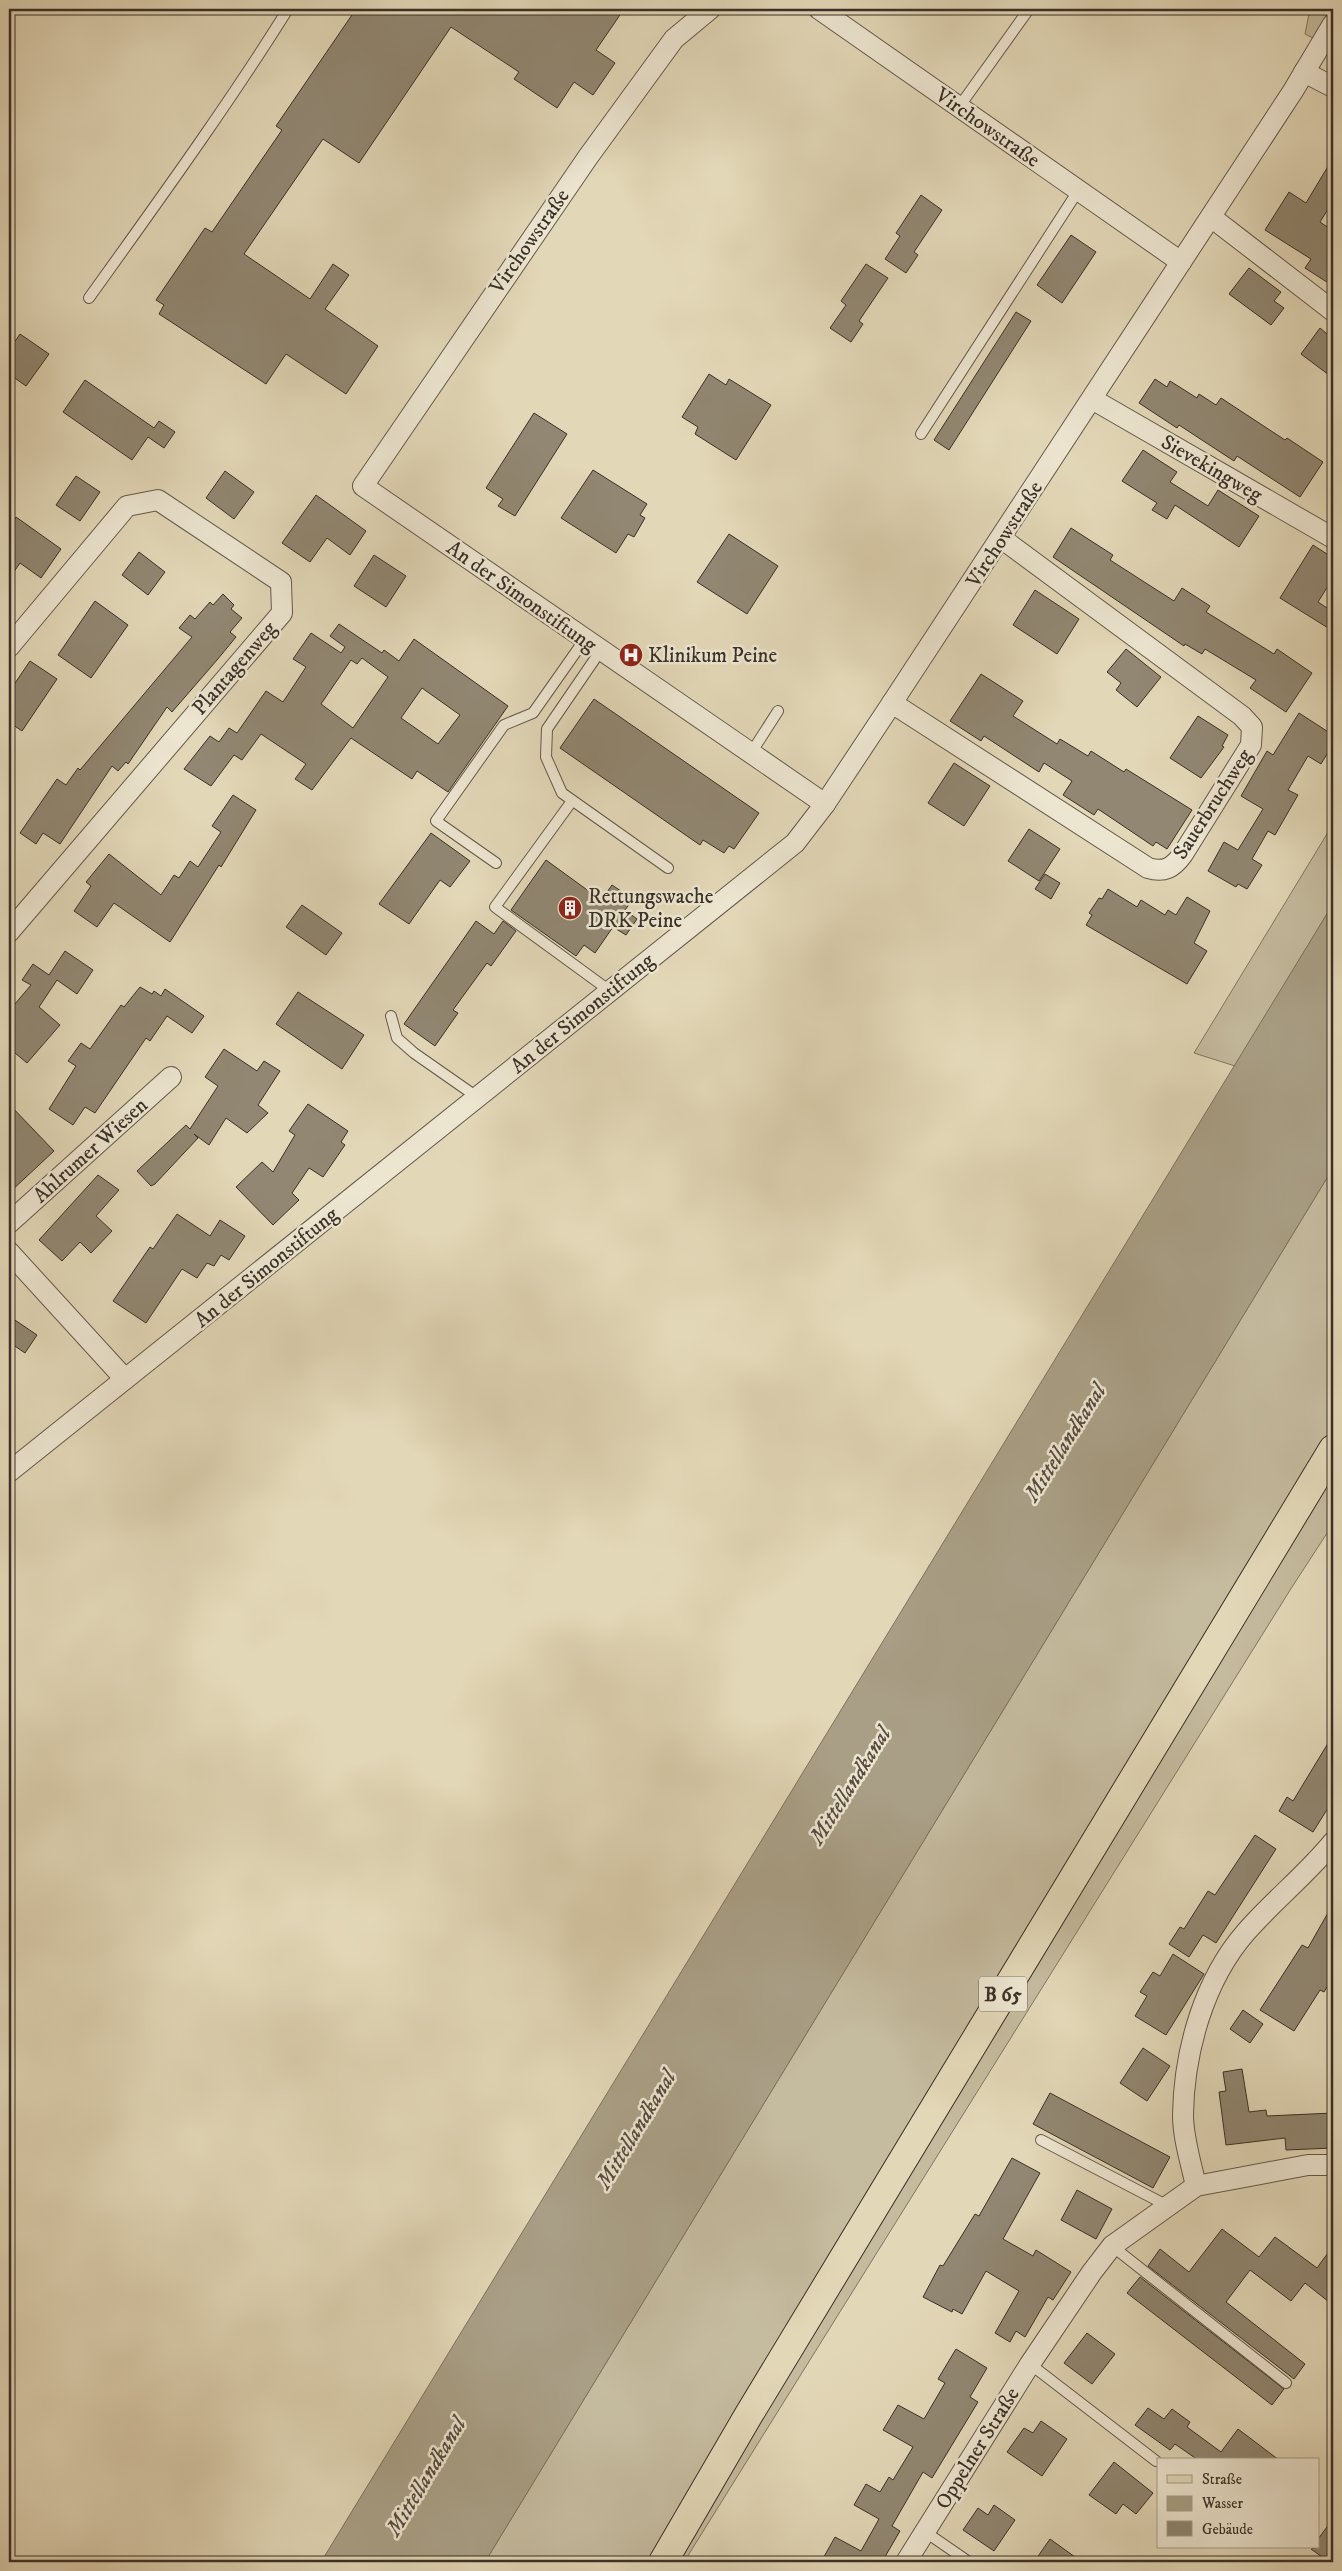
<svg xmlns="http://www.w3.org/2000/svg" width="1342" height="2571" font-family="'IM FELL DW Pica',serif">
  <style>
    .grass { fill: #c5bb9f; stroke: #807664 }
    .water { fill: #a99f86; stroke: #7d7360 }
    .building { fill: #918772; stroke: #3a3128; fill-rule: evenodd }
    .lines { fill: none; stroke-linecap: round; stroke-linejoin: round }
    .lane-casing { stroke: #645a4c; stroke-width: 12 }
    .street-casing { stroke: #645a4c; stroke-width: 22 }
    .primary-casing { stroke: #3a3128; stroke-width: 30 }
    .lane { stroke: #ece5d0; stroke-width: 10 }
    .street { stroke: #ece5d0; stroke-width: 20 }
    .primary { stroke: #e2d7b7; stroke-width: 28 }
    .labels { text-anchor: middle; stroke-width: 5; stroke-linejoin: round; paint-order: stroke }
    .shield { fill: #ece5d0; stroke: #6f675a; stroke-width: 1 }
    .shield-label { font-size: 20px; font-weight: bold; fill: #3a3128 }
    .street-label { font-size: 21px; fill: #3a3128; stroke: #ece5d0 }
    .poi-label { font-size: 21px; fill: #3a3128; stroke: #ece5d0; text-anchor: start }
    .water-label { font-size: 22px; font-style: italic; fill: #564c40; stroke: #ece5d0 }
  </style>
  <rect width="100%" height="100%" fill="#e2d7b7"/>
  <filter id="stains"><feTurbulence type="fractalNoise" baseFrequency=".004" numOctaves="4"/><feColorMatrix values="0 0 0 0 .2 0 0 0 0 .09 0 0 0 0 .02 0 0 0 .5 -.17"/></filter>
  <radialGradient id="worn" r=".72"><stop offset=".6" stop-color="#630" stop-opacity="0"/><stop offset="1" stop-color="#630" stop-opacity=".3"/></radialGradient>
  <!-- grass -->
  <g class="grass">
    <polygon points="1310,9 1333,9 1333,48 1305,34"/>
    <polygon points="1333,824 1333,904 1235,1066 1194,1053"/>
    <polygon points="1333,1168 1333,1524 1292,1587 684,2562 485,2562"/>
  </g>
  <!-- water -->
  <polygon class="water" points="1333,904 1333,1168 485,2562 321,2562"/>
  <!-- building -->
  <g class="building">
    <polygon points="356,9 624,9 596,50 615,63 593,95 574,82 557,108 514,79 519,72 451,27 359,163 323,139 244,254 310,299 333,264 349,275 325,309 378,346 346,394 286,354 266,384 159,314 164,305 156,300 205,228 212,232 282,130 276,126"/>
    <polygon points="1333,158 1333,201 1320,222 1333,231 1333,286 1305,268 1311,259 1265,230 1289,192 1306,203"/>
    <polygon points="921,195 942,210 914,252 918,255 906,273 885,259 900,236 896,233"/>
    <polygon points="1071,235 1096,252 1062,303 1037,285"/>
    <polygon points="866,264 888,278 859,321 863,324 851,342 830,328 846,305 841,301"/>
    <polygon points="1249,268 1281,292 1274,301 1284,308 1271,325 1229,294"/>
    <polygon points="1016,312 1031,321 949,450 934,440"/>
    <polygon points="1320,328 1333,339 1333,378 1301,354"/>
    <polygon points="20,334 49,354 26,386 9,374 9,350"/>
    <polygon points="709,374 726,385 729,379 771,405 736,460 695,434 698,427 682,417"/>
    <polygon points="1155,379 1167,387 1170,381 1197,398 1199,394 1216,405 1221,398 1285,440 1287,438 1323,462 1300,497 1237,456 1234,461 1179,425 1177,428 1139,403"/>
    <polygon points="85,380 154,428 159,421 175,432 164,448 148,437 132,460 63,412"/>
    <polygon points="534,413 567,434 515,516 498,506 503,499 486,488"/>
    <polygon points="1143,450 1177,472 1170,482 1208,506 1218,490 1259,516 1239,547 1175,505 1167,519 1152,510 1157,503 1122,481"/>
    <polygon points="593,470 647,504 640,515 645,518 634,537 628,534 616,553 561,518"/>
    <polygon points="225,471 254,492 234,519 206,498"/>
    <polygon points="76,476 100,492 80,521 56,505"/>
    <polygon points="316,495 366,531 350,555 327,538 310,562 282,543"/>
    <polygon points="16,517 61,549 41,578 20,563 9,579 9,528"/>
    <polygon points="1071,528 1113,555 1110,560 1174,601 1182,588 1210,606 1206,612 1274,654 1277,649 1312,673 1286,712 1250,688 1256,680 1205,649 1202,654 1185,644 1184,646 1053,557"/>
    <polygon points="729,534 778,566 747,614 697,582"/>
    <polygon points="1313,545 1333,558 1333,578 1318,602 1333,612 1333,631 1280,598"/>
    <polygon points="139,552 165,572 148,595 122,575"/>
    <polygon points="374,555 406,576 386,607 354,586"/>
    <polygon points="1035,590 1079,619 1057,654 1013,625"/>
    <polygon points="223,594 234,605 231,609 242,618 230,632 236,637 217,660 172,712 167,707 128,764 126,762 118,771 112,766 60,844 43,833 36,844 20,833 57,779 66,785 78,768 80,770 192,637 179,628 190,615 195,619 210,602 213,605"/>
    <polygon points="95,601 128,625 91,678 58,655"/>
    <path d="M339 624 382 653 384 650 399 661 414 639 508 706 448 792 417 771 412 779 351 738 312 790 295 779 306 764 261 734 242 760 234 755 211 786 184 769 210 736 219 742 229 728 237 733 266 691 283 702 306 667 293 659 311 633 341 653 345 647 330 636ZM362 658 388 677 353 728 321 704 351 660 357 664ZM422 688 460 715 438 744 401 718Z"/>
    <polygon points="1126,649 1161,677 1137,707 1116,690 1121,683 1107,672"/>
    <polygon points="30,661 57,679 22,731 9,722 9,692"/>
    <polygon points="981,674 1023,701 1013,716 1057,744 1060,739 1088,756 1091,751 1124,772 1126,769 1192,810 1167,849 1156,842 1153,846 1098,809 1094,815 1063,795 1072,781 1044,763 1039,772 984,736 981,741 950,721"/>
    <polygon points="594,699 759,813 734,849 729,846 724,853 703,840 700,845 560,748"/>
    <polygon points="1299,713 1333,735 1333,744 1321,764 1308,756 1288,790 1298,795 1275,835 1268,831 1252,859 1262,865 1247,889 1238,884 1236,887 1208,871 1224,842 1238,850 1263,809 1241,796 1267,751 1273,755"/>
    <polygon points="1198,716 1228,735 1222,746 1224,747 1201,778 1170,758"/>
    <polygon points="954,763 990,786 964,826 928,803"/>
    <polygon points="233,795 256,810 221,867 219,865 170,942 114,903 97,927 74,911 91,886 86,882 109,854 161,895 174,875 179,878 190,861 198,867 221,832 212,826"/>
    <polygon points="1029,829 1060,849 1039,881 1008,861"/>
    <polygon points="431,833 470,861 450,887 440,880 409,924 379,904"/>
    <polygon points="546,860 601,900 612,885 633,899 625,910 637,919 626,935 613,927 595,953 584,945 576,956 511,910"/>
    <polygon points="1045,874 1060,883 1051,899 1035,889"/>
    <polygon points="1108,889 1137,907 1141,900 1165,915 1168,910 1176,915 1187,897 1210,911 1194,943 1207,951 1187,984 1086,925 1092,915 1089,913 1099,898 1102,899"/>
    <polygon points="302,905 342,933 326,955 286,927"/>
    <polygon points="476,921 494,934 503,921 516,931 491,966 487,963 453,1010 458,1013 435,1046 404,1024"/>
    <polygon points="65,951 93,970 77,994 57,980 39,1007 60,1025 27,1063 9,1048 9,1011 31,985 22,980 33,964 49,975"/>
    <polygon points="140,987 152,994 154,991 161,996 165,989 204,1016 192,1033 167,1016 150,1041 146,1038 95,1113 85,1107 73,1125 49,1109 76,1066 68,1061 81,1043 90,1049 121,1005 124,1007"/>
    <polygon points="298,992 364,1035 342,1069 276,1024"/>
    <polygon points="224,1049 257,1071 264,1061 280,1071 258,1105 268,1113 247,1133 226,1118 209,1145 194,1134 198,1138 155,1184 151,1186 137,1171 186,1125 190,1129 218,1086 205,1077"/>
    <polygon points="9,1104 54,1151 9,1193"/>
    <polygon points="308,1104 348,1131 341,1142 345,1145 323,1177 309,1168 292,1193 299,1200 273,1225 236,1187 262,1162 273,1172 295,1135 289,1131"/>
    <polygon points="98,1175 119,1190 96,1216 112,1231 91,1253 80,1242 62,1261 39,1240"/>
    <polygon points="177,1214 210,1236 220,1220 245,1236 229,1260 221,1255 214,1266 207,1263 197,1278 182,1269 146,1323 113,1301 150,1247 153,1249"/>
    <polygon points="9,1316 37,1335 25,1353 9,1342"/>
    <polygon points="1333,1735 1333,1800 1313,1832 1279,1811 1287,1797 1293,1801"/>
    <polygon points="1255,1835 1276,1849 1216,1943 1203,1935 1189,1957 1169,1944 1180,1927 1184,1929 1208,1891 1215,1895"/>
    <polygon points="1333,1904 1333,1977 1324,1992 1320,1990 1294,2031 1260,2010 1302,1945 1308,1948"/>
    <polygon points="1173,1954 1204,1974 1166,2035 1135,2016 1147,1996 1140,1992 1153,1972 1160,1976"/>
    <polygon points="1243,2010 1263,2024 1250,2043 1230,2029"/>
    <polygon points="1143,2048 1170,2066 1147,2101 1120,2083"/>
    <polygon points="1242,2069 1249,2112 1266,2110 1267,2116 1333,2113 1333,2148 1286,2150 1285,2138 1226,2145 1219,2092 1226,2091 1223,2072"/>
    <polygon points="1050,2093 1170,2157 1153,2188 1033,2124"/>
    <polygon points="1012,2158 1040,2173 1003,2239 1033,2256 1036,2250 1071,2272 1053,2300 1048,2297 1025,2337 1016,2331 1010,2342 995,2333 1019,2291 986,2271 962,2314 953,2309 952,2312 923,2297 940,2265 943,2266 975,2214 979,2216"/>
    <polygon points="1077,2190 1112,2209 1096,2239 1061,2220"/>
    <polygon points="1222,2229 1259,2257 1275,2237 1317,2268 1333,2246 1333,2305 1305,2283 1291,2301 1250,2270 1226,2302 1305,2364 1294,2379 1148,2266 1160,2249 1189,2272"/>
    <polygon points="1140,2277 1284,2389 1272,2405 1127,2293"/>
    <polygon points="1087,2333 1115,2354 1092,2384 1064,2363"/>
    <polygon points="956,2349 987,2368 970,2397 978,2402 932,2478 923,2472 892,2526 900,2531 882,2562 821,2562 835,2537 861,2551 879,2519 854,2505 866,2484 880,2492 889,2477 893,2480 913,2447 883,2430 898,2405 924,2419 945,2383 938,2379"/>
    <polygon points="1148,2408 1164,2419 1172,2409 1190,2422 1187,2427 1221,2452 1238,2429 1279,2460 1198,2460 1175,2444 1170,2450 1135,2425"/>
    <polygon points="1041,2421 1067,2439 1042,2476 1007,2452 1024,2428 1033,2433"/>
    <polygon points="1114,2462 1153,2493 1136,2514 1123,2504 1116,2514 1089,2495"/>
    <polygon points="994,2505 1015,2520 994,2551 963,2530 978,2508 988,2515"/>
    <polygon points="1333,2519 1333,2548 1325,2559 1311,2549 1318,2547 1318,2539"/>
    <polygon points="1050,2539 1082,2562 1034,2562"/>
  </g>
  <g class="lines">
    <!-- lane casing -->
    <g class="lane-casing">
      <g id="lane">
        <polyline points="959,107 1029,9"/>
        <path d="M89 298C157 203 226 108 288 9"/>
        <polyline points="921,434 1078,191"/>
        <polyline points="601,650 547,729 546,757 562,793 668,868"/>
        <polyline points="751,753 778,711"/>
        <polyline points="572,801 495,907 610,991"/>
        <polyline points="496,863 436,821 504,725 533,713 585,639"/>
        <polyline points="391,1016 397,1038 414,1053 477,1097"/>
        <polyline points="1041,2140 1168,2206"/>
        <polyline points="1112,2246 1286,2383"/>
        <polyline points="1030,2364 1156,2461"/>
        <polyline points="924,2531 969,2562"/>
      </g>
    </g>
    <!-- street casing -->
    <g class="street-casing">
      <g id="street">
        <polyline points="710,9 674,39 588,157 363,486 825,804"/>
        <polyline points="819,9 1181,262"/>
        <polyline points="1304,72 1333,87"/>
        <polyline points="1211,217 1333,311"/>
        <polyline points="1092,399 1333,538"/>
        <polyline points="9,647 127,506 158,500 281,582 282,613 9,932"/>
        <path d="M892 703 1148 868C1164 873 1173 868 1183 854L1251 745 1252 727 1242 716 1001 538"/>
        <polyline points="9,1223 171,1077"/>
        <polyline points="9,1252 125,1379"/>
        <polyline points="9,1472 795,843 825,804 892,703 1293,91 1333,24"/>
        <path d="M1196 2186C1191 2163 1183 2138 1183 2115 1184 2051 1204 1980 1246 1932 1274 1900 1307 1874 1333 1842"/>
        <polyline points="906,2562 1030,2364 1092,2272 1112,2246 1196,2186 1308,2165 1333,2165"/>
      </g>
    </g>
    <!-- primary casing -->
    <g class="primary-casing">
      <polyline id="primary" points="663,2562 748,2416 1333,1449"/>
    </g>
    <!-- lane -->
    <use href="#lane" class="lane"/>
    <!-- street -->
    <use href="#street" class="street"/>
    <!-- primary -->
    <use href="#primary" class="primary"/>
  </g>
  <!-- icons -->
  <defs>
    <g id="hospital-disc" transform="scale(1.25)"><circle r="9.5" fill="#8f2418" stroke="#ece5d0"/><path d="M-5-5h3v3.5h4V-5h3V5h-3V1.5h-4V5h-3Z" fill="#fff"/></g>
    <g id="building-disc" transform="scale(1.25)"><circle r="9.5" fill="#8f2418" stroke="#ece5d0"/><path d="M-4-6H4V6H1V3H-1V6H-4ZM-2.5-4.3h1.7v1.8h-1.7ZM.8-4.3h1.7v1.8H.8ZM-2.5-1h1.7V.8h-1.7ZM.8-1h1.7V.8H.8Z" fill="#fff"/></g>
  </defs>
  <g fill-rule="evenodd">
    <use href="#hospital-disc" x="631" y="655"/>
    <use href="#building-disc" x="570" y="908"/>
  </g>
  <g class="labels">
    <!-- shield labels -->
    <rect class="shield" x="979" y="1976.5" width="48" height="35" rx="4"/>
    <g class="shield-label">
      <text x="1003" y="2001">B 65</text>
    </g>
    <!-- street labels -->
    <g class="street-label">
      <text transform="translate(988 127) rotate(35)" y="7">Virchowstraße</text>
      <text transform="translate(529 241) rotate(-55)" y="7">Virchowstraße</text>
      <text transform="translate(1212 468) rotate(30)" y="7">Sievekingweg</text>
      <text transform="translate(1004 534) rotate(-57)" y="7">Virchowstraße</text>
      <text transform="translate(522 596) rotate(35)" y="7">An der Simonstiftung</text>
      <text transform="translate(234 668) rotate(-49)" y="7">Plantagenweg</text>
      <text transform="translate(1212 804) rotate(-57)" y="7">Sauerbruchweg</text>
      <text transform="translate(582 1013) rotate(-39)" y="7">An der Simonstiftung</text>
      <text transform="translate(90 1150) rotate(-42)" y="7">Ahlrumer Wiesen</text>
      <text transform="translate(266 1267) rotate(-39)" y="7">An der Simonstiftung</text>
      <text transform="translate(977 2448) rotate(-58)" y="7">Oppelner Straße</text>
    </g>
    <!-- poi labels -->
    <g class="poi-label">
      <text x="648" y="662">Klinikum Peine</text>
      <text x="588" y="903">Rettungswache<tspan x="588" dy="24">DRK Peine</tspan></text>
    </g>
    <!-- water labels -->
    <g class="water-label">
      <text transform="translate(1064 1442) rotate(-58)" y="8">Mittellandkanal</text>
      <text transform="translate(849 1785) rotate(-58)" y="8">Mittellandkanal</text>
      <text transform="translate(635 2129) rotate(-59)" y="8">Mittellandkanal</text>
      <text transform="translate(425 2476) rotate(-59)" y="8">Mittellandkanal</text>
    </g>
  </g>
  <!-- margin -->
  <rect width="1342" height="2571" fill="none" stroke="#e2d7b7" stroke-width="30"/>
  <rect x="10" y="10" width="1322" height="2551" fill="none" stroke="#3a3128" stroke-width="2.5"/>
  <rect x="15" y="15" width="1312" height="2541" fill="none" stroke="#3a3128"/>
  <!-- legend -->
  <rect x="1157" y="2458" width="162" height="90" fill="#ece5d0" stroke="#a59d8d"/>
  <rect x="1167" y="2475" width="25" height="8" fill="#e2d7b7" stroke="#a59d8d"/>
  <text x="1202" y="2484" font-size="15" fill="#3a3128">Straße</text>
  <rect x="1167" y="2496" width="25" height="15" fill="#a99f86" stroke="#a59d8d"/>
  <text x="1202" y="2508" font-size="15" fill="#3a3128">Wasser</text>
  <rect x="1167" y="2521" width="25" height="15" fill="#918772" stroke="#a59d8d"/>
  <text x="1202" y="2534" font-size="15" fill="#3a3128">Gebäude</text>
  <rect width="100%" height="100%" filter="url(#stains)"/>
  <rect width="100%" height="100%" fill="url(#worn)"/>
</svg>
